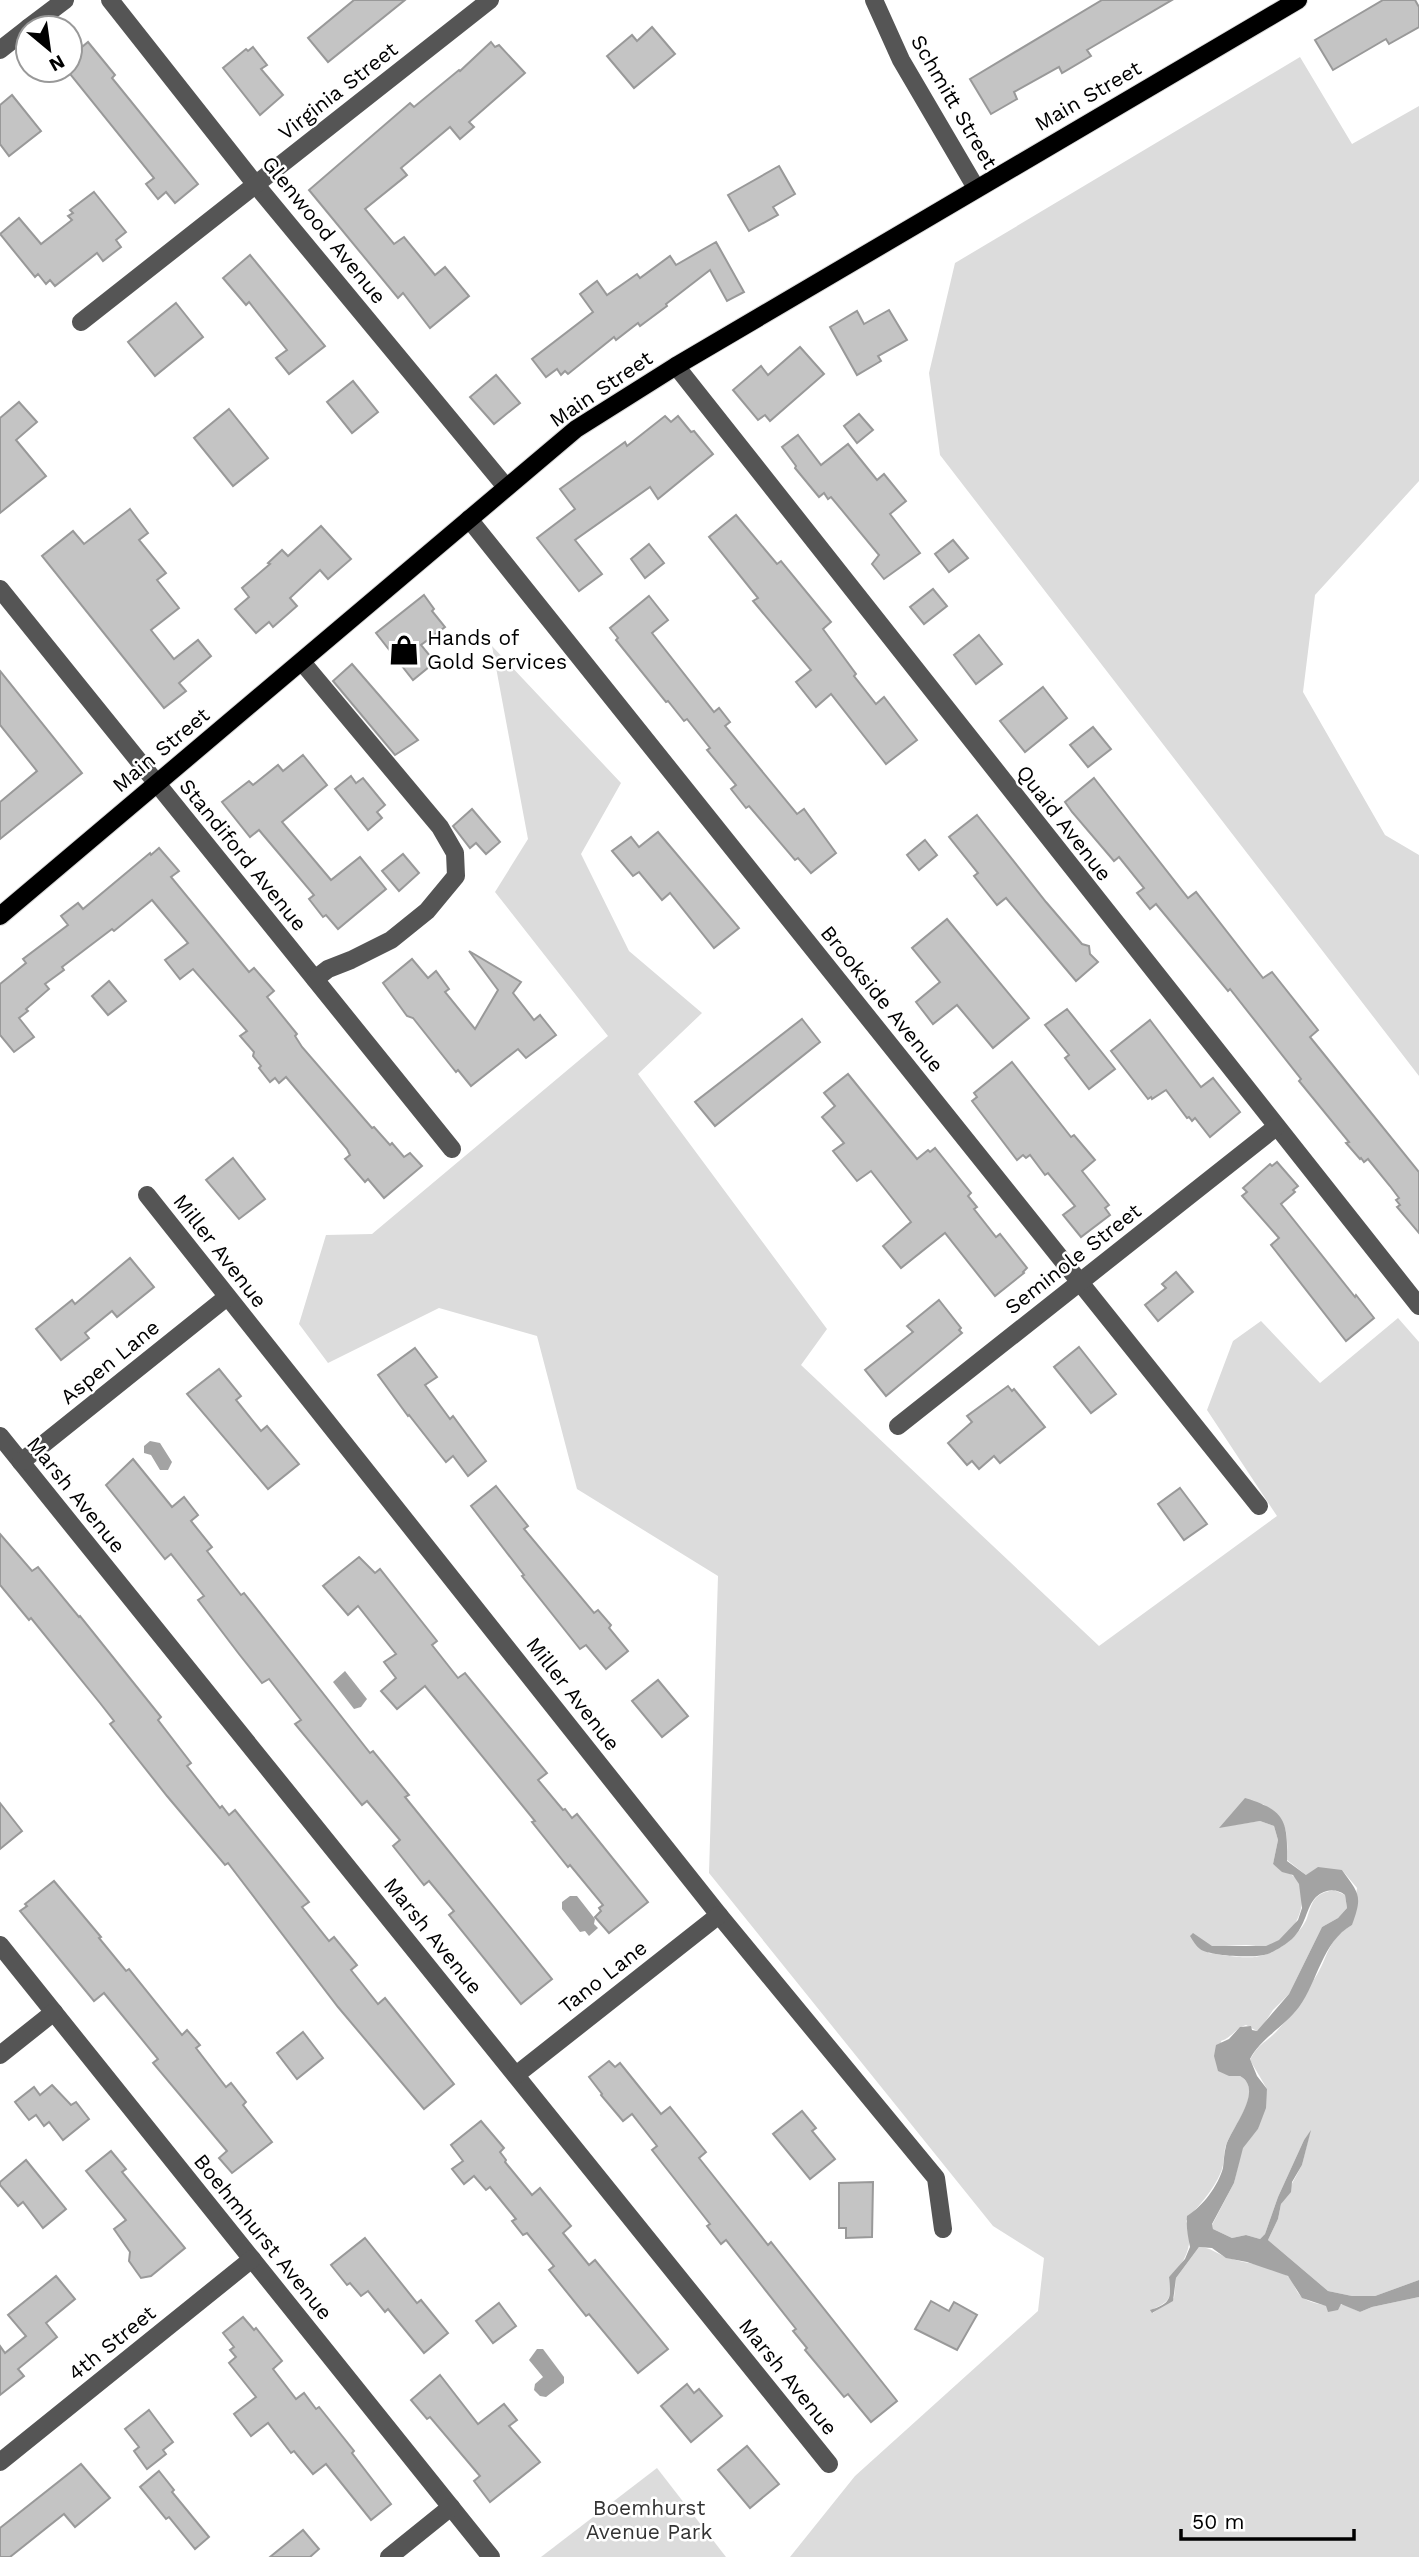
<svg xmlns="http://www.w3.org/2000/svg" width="1419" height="2557" font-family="'Work Sans',sans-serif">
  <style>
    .green { fill: #dcdcdc }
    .water { fill: #a3a3a3 }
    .building { fill: #c4c4c4; stroke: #999; stroke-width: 2 }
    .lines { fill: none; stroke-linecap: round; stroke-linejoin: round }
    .major-casing { stroke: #dbdbdb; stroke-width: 20 }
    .minor { stroke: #555; stroke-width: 18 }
    .major { stroke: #000; stroke-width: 18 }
    .labels { text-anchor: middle; stroke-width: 5; stroke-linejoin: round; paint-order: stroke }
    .street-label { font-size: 21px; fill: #000; stroke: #fff }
    .poi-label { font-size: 21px; fill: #000; stroke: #fff; text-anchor: start }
    .park-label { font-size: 21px; fill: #333; stroke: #fff }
  </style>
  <rect width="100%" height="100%" fill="#fff"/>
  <!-- green -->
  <g class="green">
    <polygon points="1300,57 1352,144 1419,106 1419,481 1315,595 1303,692 1385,835 1419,855 1419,1076 940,455 929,373 955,263"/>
    <path d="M492 646 621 783 581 854 629 951 702 1013 638 1074 827 1329 801 1365 1099 1646 1277 1516 1207 1410 1233 1341 1261 1321 1320 1383 1398 1318 1419 1342V2280L1375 2296H1352L1328 2291 1268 2240 1278 2219 1281 2204 1302 2165 1310 2132 1304 2140 1278 2197 1265 2234 1260 2239 1246 2235 1232 2238 1213 2229 1212 2225 1234 2183 1242 2148 1258 2129 1267 2089 1250 2060C1259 2043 1264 2044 1276 2032 1290 2017 1304 1996 1315 1978 1329 1956 1327 1939 1352 1925L1357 1888 1342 1870 1306 1875 1287 1860C1288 1831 1288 1821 1263 1804L1220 1827 1260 1821 1274 1826 1278 1840 1273 1864C1281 1871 1295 1873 1299 1883 1309 1907 1293 1939 1268 1946 1261 1948 1253 1945 1246 1945 1235 1945 1223 1946 1212 1947L1208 1953C1225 1955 1251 1961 1267 1954 1282 1949 1301 1933 1307 1918 1313 1901 1313 1894 1334 1890L1345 1895 1347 1908 1338 1918 1322 1927 1289 1994 1273 2010 1261 2028 1257 2031 1246 2025C1236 2028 1231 2038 1221 2041L1229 2076H1240C1265 2090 1232 2128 1226 2145 1223 2153 1225 2163 1221 2172 1213 2191 1199 2205 1186 2221 1195 2241 1186 2264 1169 2277 1171 2298 1172 2301 1151 2310L1153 2313 1174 2298 1176 2278 1199 2247C1213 2248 1216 2254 1229 2258 1247 2264 1269 2265 1286 2275 1294 2280 1295 2292 1302 2297 1310 2304 1335 2308 1343 2304L1360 2312 1372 2307 1419 2297V2557H790L855 2476 1038 2311 1044 2258 993 2226 709 1873 718 1576 577 1489 537 1336 439 1308 328 1363 299 1324 326 1235 372 1234 608 1036 495 892 528 839Z"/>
    <polygon points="657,2468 726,2557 541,2557"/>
  </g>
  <!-- water -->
  <g class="water">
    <polygon points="150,1441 160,1443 172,1462 168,1470 160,1470 151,1455 144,1453 144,1446"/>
    <polygon points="345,1671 367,1699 361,1707 354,1709 333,1682"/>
    <path d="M1245 1798C1285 1810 1288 1821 1287 1861L1306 1875 1318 1867 1342 1870C1359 1894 1363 1895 1352 1925 1322 1942 1318 1981 1299 2007 1284 2027 1261 2038 1250 2059L1257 2076 1267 2089 1266 2108 1258 2129 1243 2148 1234 2183 1212 2224 1213 2229 1232 2238 1246 2235 1260 2239 1265 2234 1278 2197 1304 2140 1311 2130 1302 2165 1292 2182 1291 2192 1281 2204 1278 2219 1268 2240 1328 2291 1352 2296H1375L1419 2280V2297L1372 2307 1360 2312 1341 2304 1338 2310 1328 2312 1326 2306 1302 2298 1288 2276 1247 2262 1226 2258 1212 2248 1199 2247 1176 2278 1173 2301 1152 2313 1150 2310C1172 2303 1171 2298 1169 2277L1185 2259 1190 2247C1188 2236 1186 2227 1187 2216 1203 2206 1218 2186 1223 2168 1224 2161 1224 2153 1226 2146 1231 2128 1265 2090 1240 2076H1229L1218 2071 1214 2056 1216 2045 1229 2039 1240 2027 1251 2026 1252 2030 1257 2031 1289 1994 1322 1927 1338 1918 1347 1908 1345 1895C1336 1888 1325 1889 1316 1897 1306 1907 1306 1926 1292 1939 1285 1945 1273 1953 1264 1955 1252 1958 1209 1956 1200 1949 1196 1946 1193 1941 1190 1936L1193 1933 1212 1946H1266L1279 1940 1298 1920 1302 1908 1299 1884 1293 1875 1282 1872 1273 1864 1278 1840 1274 1826 1260 1821 1219 1828Z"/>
    <polygon points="570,1896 577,1896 595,1919 594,1924 598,1928 589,1936 585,1931 580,1932 562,1909 562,1902"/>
    <polygon points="537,2349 543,2349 564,2377 564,2383 546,2397 540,2396 534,2390 535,2384 543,2377 529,2360"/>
  </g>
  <!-- building -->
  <g class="building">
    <polygon points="354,0 405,0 328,62 308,38"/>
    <polygon points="1102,0 1172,0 1087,50 1091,56 1062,73 1059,67 1014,92 1017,99 991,114 970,79"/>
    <polygon points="1383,0 1415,0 1419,7 1419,27 1389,44 1386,39 1333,70 1315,40"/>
    <polygon points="652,27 675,54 634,88 607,56 632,35 637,41"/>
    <polygon points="88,42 115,75 112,78 198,184 175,203 166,192 158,199 146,184 154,178 70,74 70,57"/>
    <polygon points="491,42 495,47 499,45 525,73 469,122 474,127 460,139 450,127 401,168 407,175 365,209 394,244 404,237 435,275 445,267 469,296 430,328 403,293 398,298 309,190 410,103 414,107 459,70 460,71"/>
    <polygon points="253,47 267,65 261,69 283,95 260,115 223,68 246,49 248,51"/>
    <polygon points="12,95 41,131 9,156 0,144 0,105"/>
    <polygon points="779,166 795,194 773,207 778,215 749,231 728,195"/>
    <polygon points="94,192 126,232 116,240 121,247 103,261 97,253 55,286 50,280 46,284 38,274 35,277 0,234 19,218 41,244 72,220 68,216 73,213 70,210"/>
    <polygon points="716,242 744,292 727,301 710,270 666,304 667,306 640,326 638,323 616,340 614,337 568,374 565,371 561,375 557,369 546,377 532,359 593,312 580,294 597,281 607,295 637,274 640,278 670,256 676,265"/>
    <polygon points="250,255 325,346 289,374 276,358 287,350 249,302 246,305 223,278"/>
    <polygon points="176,303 203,337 155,376 128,342"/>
    <polygon points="889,310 907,340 878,356 881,361 857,375 830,327 857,311 864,324"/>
    <polygon points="800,347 824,374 770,421 765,415 758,420 733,390 761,366 768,375"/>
    <polygon points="496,375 520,403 494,424 470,397"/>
    <polygon points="353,381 378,412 352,433 327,402"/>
    <polygon points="19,402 37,422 16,440 46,476 0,513 0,418"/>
    <polygon points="229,409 268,458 233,486 194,438"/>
    <polygon points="859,414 873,430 857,443 844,426"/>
    <polygon points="665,416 671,422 678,416 691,432 694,431 713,454 658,499 650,487 575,540 602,574 579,591 537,538 575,509 560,489 625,442 627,446"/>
    <polygon points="798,435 821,465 848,444 877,480 884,474 906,501 890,514 920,553 884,579 872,564 879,555 831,497 828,499 824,493 819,497 795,468 796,466 782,447"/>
    <polygon points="130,509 148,533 139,540 166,573 157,580 179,608 151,630 174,659 198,640 211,656 179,683 186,691 164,708 42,556 73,531 84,544"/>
    <polygon points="736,515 777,564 781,561 831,622 823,629 856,674 854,676 876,704 884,697 917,740 886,764 831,694 816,707 796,682 811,670 753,601 758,598 709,537"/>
    <polygon points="321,526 351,559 328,579 320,570 290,598 297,606 273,627 269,622 256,633 235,609 249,597 242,588 270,564 268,563 282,550 288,556"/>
    <polygon points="953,540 968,558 949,572 935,554"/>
    <polygon points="649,544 664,563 645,578 631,559"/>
    <polygon points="933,589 947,606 924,624 910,607"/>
    <polygon points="424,595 434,609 432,611 445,627 421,645 435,662 413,680 376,633"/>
    <polygon points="649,596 668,620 652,633 714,712 719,708 730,722 725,726 797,814 804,809 836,853 811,873 798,858 795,860 749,806 746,808 731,789 736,785 707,750 710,748 687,719 684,721 668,701 666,702 616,640 618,638 610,628"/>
    <polygon points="979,635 1002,664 976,684 954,655"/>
    <polygon points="352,664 418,740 395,755 333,681"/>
    <polygon points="0,671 82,773 0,839 0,802 37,771 0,725"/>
    <polygon points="1043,687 1067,718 1025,752 1000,721"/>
    <polygon points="1093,727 1111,749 1088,767 1070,745"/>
    <polygon points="303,755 327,785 282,822 331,880 360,857 386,889 338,929 326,915 323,917 309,899 314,895 259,830 250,837 222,802 249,781 253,785 278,765 283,771"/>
    <polygon points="351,776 356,783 363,778 385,805 377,812 382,818 368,830 335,789"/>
    <polygon points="1094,778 1188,898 1196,892 1263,978 1272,972 1318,1030 1310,1037 1419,1172 1419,1233 1397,1207 1400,1205 1396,1200 1399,1198 1390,1186 1368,1159 1364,1162 1361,1158 1360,1159 1346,1143 1349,1142 1299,1081 1301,1079 1230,989 1228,991 1156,904 1150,909 1137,893 1144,888 1119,857 1114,861 1072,812 1065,802"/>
    <polygon points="472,809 500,842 486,854 476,843 470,848 453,826"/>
    <polygon points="977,815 1046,902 1082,944 1089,946 1090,954 1098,962 1076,981 1006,898 997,905 974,876 978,873 949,837"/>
    <polygon points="658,832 739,928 714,948 670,893 662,900 639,872 633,876 612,851 631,837 639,847"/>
    <polygon points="925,840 937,855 919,870 907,855"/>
    <polygon points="159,848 179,871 171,877 249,972 254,968 274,991 267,997 297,1034 295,1036 302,1047 372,1128 374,1127 390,1145 392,1143 404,1157 410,1153 422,1166 384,1198 368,1179 365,1182 345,1159 350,1155 347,1149 286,1077 279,1083 275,1078 270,1082 259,1068 261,1066 253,1056 254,1052 240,1036 247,1031 193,969 180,979 165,960 188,943 152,900 114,931 112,929 62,967 64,970 45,984 49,989 26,1009 28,1011 19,1018 34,1037 14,1052 0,1035 0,984 26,963 23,959 68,925 61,916 78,903 83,909 150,853 151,855"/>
    <polygon points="403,854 419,873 399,891 382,871"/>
    <polygon points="947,919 1029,1018 993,1048 957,1005 933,1024 916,1002 940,982 912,948"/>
    <polygon points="469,951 521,982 513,993 534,1020 540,1015 556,1035 526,1058 518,1049 471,1086 458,1070 456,1072 413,1018 407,1016 383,983 412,959 428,978 436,971 449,989 445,992 475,1029 498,990"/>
    <polygon points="109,981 126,1001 108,1015 92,996"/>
    <polygon points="1067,1009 1115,1069 1089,1089 1065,1058 1069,1055 1045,1025"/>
    <polygon points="802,1019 820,1042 715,1126 695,1102"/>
    <polygon points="1150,1020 1201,1087 1213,1078 1240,1112 1210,1137 1195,1118 1192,1121 1189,1117 1187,1118 1166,1090 1152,1099 1151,1097 1148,1099 1111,1051"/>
    <polygon points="1012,1062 1071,1137 1074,1135 1095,1160 1082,1171 1109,1205 1105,1208 1110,1215 1081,1237 1063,1215 1075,1206 1048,1173 1045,1175 1030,1155 1026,1158 1023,1155 1017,1160 972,1101 977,1097 974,1093"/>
    <polygon points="848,1074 917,1159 928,1150 930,1152 935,1148 971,1193 968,1196 977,1207 974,1209 996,1237 1000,1234 1027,1268 1023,1272 1024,1273 995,1296 945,1233 901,1268 883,1246 911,1222 871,1171 857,1181 833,1151 844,1143 822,1117 835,1106 824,1093"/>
    <polygon points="233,1158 265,1199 239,1219 206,1180"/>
    <polygon points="1277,1162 1298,1186 1293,1190 1295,1192 1281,1204 1355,1297 1356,1295 1374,1318 1346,1341 1271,1245 1279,1238 1242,1196 1247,1192 1243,1188 1270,1164 1272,1166"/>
    <polygon points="130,1258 154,1287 117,1317 112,1311 85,1333 89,1338 61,1360 36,1329 72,1300 75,1304"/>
    <polygon points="1176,1272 1193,1292 1158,1321 1145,1305 1166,1288 1162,1284"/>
    <polygon points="939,1300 961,1328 959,1330 962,1333 886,1396 865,1370 913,1332 907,1326"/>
    <polygon points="1079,1347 1116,1394 1091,1413 1054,1367"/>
    <polygon points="415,1348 437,1377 425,1385 450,1419 453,1416 486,1461 468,1476 453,1456 446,1462 409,1415 408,1416 378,1375"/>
    <polygon points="219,1369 241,1396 236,1400 261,1431 267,1426 299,1464 268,1489 187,1394"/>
    <polygon points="1008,1386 1012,1391 1014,1389 1045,1427 1000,1463 994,1456 979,1469 972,1461 967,1465 948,1443 972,1422 967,1416"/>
    <polygon points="133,1459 172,1507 184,1497 198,1515 191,1521 212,1547 207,1551 241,1595 244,1593 370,1753 373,1751 409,1795 405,1797 552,1979 521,2004 449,1915 454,1911 429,1881 424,1885 393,1846 400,1840 367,1801 362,1805 295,1724 301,1720 269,1679 262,1683 239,1654 198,1600 204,1596 171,1554 165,1559 106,1485"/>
    <polygon points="496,1486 528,1526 524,1529 594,1613 598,1610 611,1625 609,1628 628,1651 606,1669 586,1645 580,1649 522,1576 524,1575 471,1506"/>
    <polygon points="1180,1488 1207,1524 1184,1540 1158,1504"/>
    <polygon points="0,1534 32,1571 38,1567 79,1617 80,1616 161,1717 158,1720 191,1763 187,1766 220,1808 222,1806 229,1815 235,1810 309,1902 302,1907 329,1941 334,1937 357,1965 351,1970 378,2004 385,1998 454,2084 424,2109 338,2007 228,1863 225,1865 167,1796 110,1724 114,1721 100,1703 31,1618 29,1620 0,1585"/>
    <polygon points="359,1557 375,1573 380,1569 437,1641 432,1645 458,1678 465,1673 547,1773 538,1780 563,1810 565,1809 572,1818 577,1814 648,1902 609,1933 595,1917 601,1911 599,1908 603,1905 570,1865 568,1867 532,1822 535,1821 425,1686 397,1709 381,1691 396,1678 384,1662 396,1654 358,1606 348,1615 323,1586"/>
    <polygon points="658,1680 688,1716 662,1737 632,1701"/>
    <polygon points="0,1803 22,1831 0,1849"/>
    <polygon points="54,1881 101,1937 99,1938 126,1971 129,1969 182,2035 187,2030 200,2045 196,2048 226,2087 231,2083 246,2102 243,2105 272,2142 232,2173 219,2158 227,2151 153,2063 158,2059 104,1993 94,2001 20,1911 27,1906 25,1904"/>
    <polygon points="303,2032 323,2058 297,2079 277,2053"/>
    <polygon points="609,2061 615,2067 620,2063 661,2114 670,2107 706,2152 699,2158 768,2245 771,2242 897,2401 871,2422 848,2394 844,2397 805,2350 807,2348 793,2331 796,2329 726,2240 721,2244 707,2226 710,2224 652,2150 657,2146 632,2114 623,2121 601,2095 602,2094 589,2077"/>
    <polygon points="52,2085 71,2105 76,2102 89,2119 63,2140 49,2122 44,2126 36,2115 29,2120 15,2102 34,2087 40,2095"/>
    <polygon points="802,2111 816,2128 812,2131 835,2159 810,2179 773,2134"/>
    <polygon points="481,2121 504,2148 500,2152 506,2160 505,2162 532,2195 540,2188 571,2226 563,2233 589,2265 595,2260 668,2349 638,2373 589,2314 586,2316 549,2270 554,2266 527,2233 523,2235 512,2221 516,2219 490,2187 486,2190 474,2176 464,2184 452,2169 463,2161 451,2145"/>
    <polygon points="111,2151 126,2169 122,2172 185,2248 151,2276 141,2278 129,2261 130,2252 114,2229 126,2220 86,2171"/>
    <polygon points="26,2160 66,2209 43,2228 23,2202 18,2206 0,2185 0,2182"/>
    <polygon points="873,2182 872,2237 846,2238 846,2228 839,2228 839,2183"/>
    <polygon points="365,2238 417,2303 421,2300 448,2333 424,2353 388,2309 385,2312 368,2291 361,2296 350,2283 347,2285 331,2265"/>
    <polygon points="56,2276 75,2299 46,2323 57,2337 18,2369 24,2376 0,2395 0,2346 5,2353 26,2336 8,2315"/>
    <polygon points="931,2301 949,2311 954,2302 977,2315 957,2350 915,2329"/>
    <polygon points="499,2303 516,2326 493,2343 476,2321"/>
    <polygon points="243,2317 254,2330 256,2328 282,2361 273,2369 296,2399 304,2393 316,2409 319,2407 354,2451 352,2453 391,2504 371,2520 326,2464 313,2474 294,2451 291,2453 268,2423 251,2436 234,2414 256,2397 229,2363 236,2357 230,2350 234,2347 223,2333"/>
    <polygon points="440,2375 478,2424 504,2404 517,2420 509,2426 540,2462 490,2502 474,2481 480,2476 430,2417 427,2419 411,2400"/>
    <polygon points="687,2384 694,2393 699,2389 722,2416 691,2442 661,2406"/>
    <polygon points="149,2410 173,2442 163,2450 166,2454 147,2469 134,2451 139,2447 125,2429"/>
    <polygon points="747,2446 779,2484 750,2508 718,2470"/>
    <polygon points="81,2464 110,2498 75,2527 64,2514 10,2557 0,2557 0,2528"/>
    <polygon points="159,2471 174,2490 172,2492 209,2537 195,2549 169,2517 166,2519 140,2487"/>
    <polygon points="303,2530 319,2549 310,2557 270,2557"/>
  </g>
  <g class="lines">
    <!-- major casing -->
    <g class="major-casing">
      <polyline id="major" points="0,916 576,429 676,366 1298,0"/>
    </g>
    <!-- minor -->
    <g class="minor">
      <polyline points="110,0 256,185 506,487"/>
      <polyline points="874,0 901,60 976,188"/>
      <polyline points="28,28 65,0"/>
      <polyline points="0,50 28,28"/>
      <polyline points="81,322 490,0"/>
      <polyline points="676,366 1419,1306"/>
      <polyline points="469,519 1259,1506"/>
      <polyline points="0,589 452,1149"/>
      <polyline points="302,662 440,827 455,853 456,876 427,911 391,940 351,960 328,969 315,979"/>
      <polyline points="147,1195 719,1915 936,2178 943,2229"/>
      <polyline points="898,1426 1276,1127"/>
      <polyline points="0,1436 829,2464"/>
      <polyline points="21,1462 227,1297"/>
      <polyline points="0,1945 491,2557"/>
      <polyline points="0,2055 54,2012"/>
      <polyline points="516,2075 719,1915"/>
      <polyline points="0,2462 252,2259"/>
      <polyline points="389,2557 451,2507"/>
    </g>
    <!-- major -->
    <use href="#major" class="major"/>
  </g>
  <!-- icons -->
  <defs>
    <g id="shop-bare" transform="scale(2.415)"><path d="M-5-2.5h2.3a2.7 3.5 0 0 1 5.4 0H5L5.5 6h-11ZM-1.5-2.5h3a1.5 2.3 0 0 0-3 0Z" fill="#000" stroke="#fff" stroke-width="2.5" paint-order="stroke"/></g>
  </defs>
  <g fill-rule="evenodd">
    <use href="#shop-bare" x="404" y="650"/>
  </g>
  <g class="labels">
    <!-- street labels -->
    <g class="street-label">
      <text transform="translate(338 91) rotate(-38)" y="7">Virginia Street</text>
      <text transform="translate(1088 96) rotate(-30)" y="7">Main Street</text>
      <text transform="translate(954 102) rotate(60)" y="7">Schmitt Street</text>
      <text transform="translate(324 230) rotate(51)" y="7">Glenwood Avenue</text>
      <text transform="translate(601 389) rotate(-34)" y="7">Main Street</text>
      <text transform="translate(161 750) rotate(-40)" y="7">Main Street</text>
      <text transform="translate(1064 823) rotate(52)" y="7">Quaid Avenue</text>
      <text transform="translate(243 855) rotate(51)" y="7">Standiford Avenue</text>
      <text transform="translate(882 999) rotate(51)" y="7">Brookside Avenue</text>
      <text transform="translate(220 1251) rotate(52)" y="7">Miller Avenue</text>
      <text transform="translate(1073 1259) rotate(-38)" y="7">Seminole Street</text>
      <text transform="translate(110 1362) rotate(-39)" y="7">Aspen Lane</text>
      <text transform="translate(76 1495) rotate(51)" y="7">Marsh Avenue</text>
      <text transform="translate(573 1694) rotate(52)" y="7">Miller Avenue</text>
      <text transform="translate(433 1936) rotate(51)" y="7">Marsh Avenue</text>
      <text transform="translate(603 1977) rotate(-38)" y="7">Tano Lane</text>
      <text transform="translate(263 2237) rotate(51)" y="7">Boehmhurst Avenue</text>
      <text transform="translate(112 2343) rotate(-39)" y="7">4th Street</text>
      <text transform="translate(788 2377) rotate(51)" y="7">Marsh Avenue</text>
    </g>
    <!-- poi labels -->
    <g class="poi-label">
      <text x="427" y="645">Hands of<tspan x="427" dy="24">Gold Services</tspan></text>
    </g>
    <!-- park labels -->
    <g class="park-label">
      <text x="649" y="2515">Boemhurst<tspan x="649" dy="24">Avenue Park</tspan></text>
    </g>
  </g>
  <!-- north arrow -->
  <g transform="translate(49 49) rotate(151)"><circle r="33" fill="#ffffff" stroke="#999999" stroke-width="2"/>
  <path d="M0-5L12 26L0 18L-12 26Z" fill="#000000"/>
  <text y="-10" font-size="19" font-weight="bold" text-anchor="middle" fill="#000000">N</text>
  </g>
  <!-- scale -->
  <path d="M1181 2529v10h173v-10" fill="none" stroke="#000000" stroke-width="3.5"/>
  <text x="1192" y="2529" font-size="21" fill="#000000" stroke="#ffffff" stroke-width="5" paint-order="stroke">50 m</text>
</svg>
